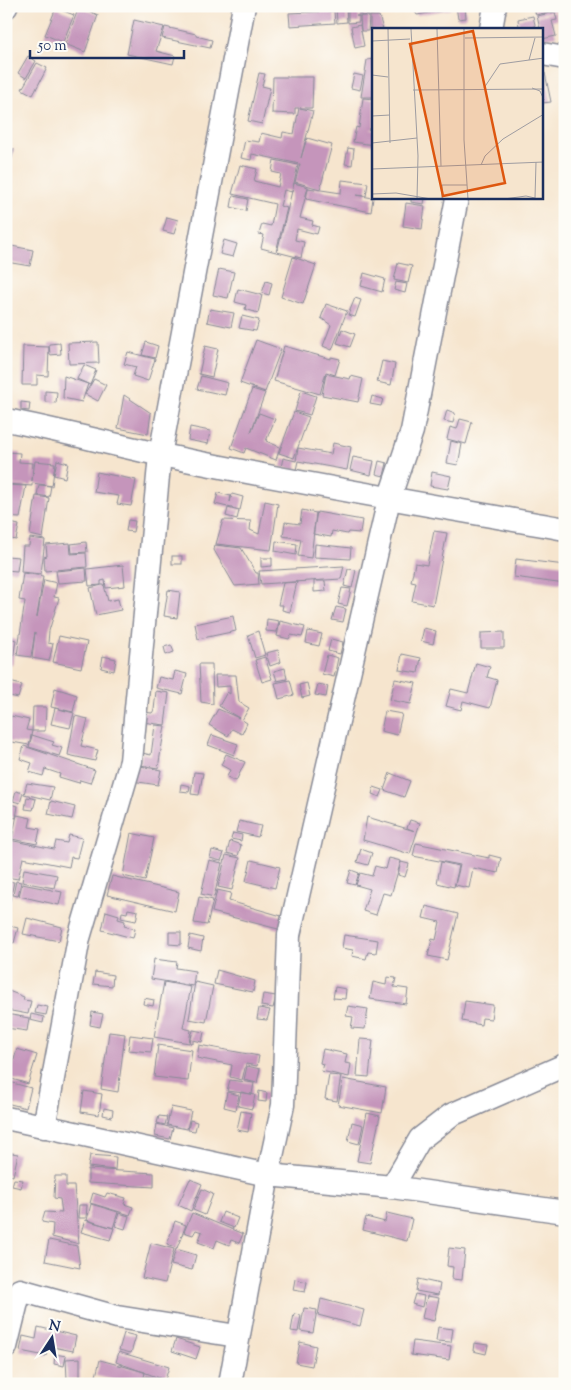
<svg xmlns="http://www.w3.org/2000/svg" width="571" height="1390" font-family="'Sorts Mill Goudy',serif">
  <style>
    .building { fill: #c595bb }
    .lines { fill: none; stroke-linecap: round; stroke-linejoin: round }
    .minor-casing { stroke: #888a96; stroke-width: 25 }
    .minor { stroke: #fff; stroke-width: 22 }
    .inset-road { fill: none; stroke: #9e9ca1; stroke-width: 1 }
    .view { fill: #de5710; fill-opacity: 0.15; stroke: #de5710; stroke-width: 2.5 }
    .inset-edge { fill: none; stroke: #1b2f5e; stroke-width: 2.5 }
  </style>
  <rect width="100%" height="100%" fill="#fdfcf7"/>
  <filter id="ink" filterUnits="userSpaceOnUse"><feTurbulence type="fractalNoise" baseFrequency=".02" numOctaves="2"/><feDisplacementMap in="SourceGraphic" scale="10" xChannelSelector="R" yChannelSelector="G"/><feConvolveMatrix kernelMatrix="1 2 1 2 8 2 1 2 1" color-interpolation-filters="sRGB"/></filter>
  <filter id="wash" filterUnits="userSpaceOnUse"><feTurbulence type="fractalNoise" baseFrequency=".0096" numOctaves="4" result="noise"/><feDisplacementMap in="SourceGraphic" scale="20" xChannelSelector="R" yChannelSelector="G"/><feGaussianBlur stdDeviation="1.12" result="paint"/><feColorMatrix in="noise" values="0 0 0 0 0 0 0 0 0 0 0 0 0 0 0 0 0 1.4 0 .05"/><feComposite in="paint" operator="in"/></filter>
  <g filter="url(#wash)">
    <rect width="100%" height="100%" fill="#f6e5ce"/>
    <g id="blocks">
      <!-- building -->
      <g class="building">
        <polygon points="336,6 346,6 347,22 337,23"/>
        <polygon points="373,6 375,14 361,16 360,7"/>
        <polygon points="412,6 450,6 451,9 417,15"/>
        <polygon points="456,6 465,6 466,18 458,19"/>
        <polygon points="533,6 564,6 565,8 536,15"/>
        <polygon points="79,7 98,15 85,52 65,44"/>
        <polygon points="56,8 74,15 63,42 45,35"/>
        <polygon points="359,9 359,16 356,16 359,16 359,22 348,23 348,10"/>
        <polygon points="334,11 335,23 290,26 289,13"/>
        <polygon points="555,12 557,20 552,21 556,36 542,39 542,29 540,29 537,16"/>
        <polygon points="360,16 369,16 368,31 361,31"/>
        <polygon points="370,16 379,16 383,29 370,30"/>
        <polygon points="533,16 536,29 515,29 519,27 518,19"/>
        <polygon points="134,20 164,27 156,51 175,56 173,64 127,54"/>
        <polygon points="360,25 364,46 355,48 351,27"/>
        <polygon points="165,27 196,34 196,36 212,40 210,48 162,38"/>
        <polygon points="28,56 36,61 26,78 18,73"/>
        <polygon points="374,59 374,97 361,97 367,60"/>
        <polygon points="37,63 47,68 33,95 22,89"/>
        <polygon points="259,73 265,74 262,86 270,88 262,124 248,121"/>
        <polygon points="542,73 545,73 551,102 542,103"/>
        <polygon points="354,74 363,76 360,90 351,88"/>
        <polygon points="273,77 313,77 312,108 300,108 313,111 301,158 307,138 332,145 320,189 295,182 300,164 252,154 251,160 241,158 245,140 259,142 261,133 282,138 283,132 294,134 299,108 295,108 295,114 272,113"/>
        <polygon points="363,98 374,99 374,129 368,129 374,130 374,145 353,142 356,127 359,128"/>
        <polygon points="6,148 14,149 11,161 6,160"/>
        <polygon points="348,148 354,149 352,165 345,164"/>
        <polygon points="274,160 298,165 292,192 284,190 280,206 287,208 276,252 261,248 264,235 259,234 262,224 271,226 275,204 232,194 240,165 257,169 254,181 278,187 281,174 272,172"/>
        <polygon points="342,180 368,183 366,196 356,195 373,198 371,212 306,199 308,188 341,193"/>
        <polygon points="294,183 308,187 300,218 313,221 312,225 319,227 317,234 297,229 295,240 304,242 301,258 277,252"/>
        <polygon points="233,196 248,199 246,211 231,207"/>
        <polygon points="411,198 425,198 424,204 411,202"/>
        <polygon points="406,203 425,206 422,229 403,226"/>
        <polygon points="167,217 178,220 174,234 163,231"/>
        <polygon points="224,240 237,244 233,257 220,254"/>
        <polygon points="6,245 33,250 30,266 6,262"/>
        <polygon points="293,257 316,265 303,304 281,297"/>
        <polygon points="398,263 412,266 408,283 394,280"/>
        <polygon points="219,269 234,272 228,298 213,295"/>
        <polygon points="364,273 385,279 382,292 361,286"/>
        <polygon points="266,281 272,283 269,295 262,293"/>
        <polygon points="396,282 407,284 405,293 394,290"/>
        <polygon points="238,289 262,295 258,313 245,309 246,305 235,302"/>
        <polygon points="355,298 361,300 355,317 348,315"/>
        <polygon points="326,304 347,311 332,350 323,346 331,325 321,318"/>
        <polygon points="210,309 234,313 231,327 207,322"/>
        <polygon points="242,316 259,320 256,331 239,328"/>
        <polygon points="342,329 355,334 350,347 337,343"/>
        <polygon points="256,340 281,349 265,392 240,383"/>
        <polygon points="98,342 99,363 69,364 68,343"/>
        <polygon points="146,342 158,346 155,358 142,355"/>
        <polygon points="60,343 61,354 50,355 49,344"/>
        <polygon points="23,346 49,347 48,376 37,375 37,385 22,385"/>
        <polygon points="205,346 218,349 212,377 199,374"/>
        <polygon points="284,346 331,359 331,357 340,359 335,375 326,372 320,394 274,381"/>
        <polygon points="128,352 155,359 148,381 133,376 136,367 124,364"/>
        <polygon points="382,361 395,364 391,385 377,382"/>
        <polygon points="84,365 96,370 90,385 77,379"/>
        <polygon points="326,374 350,379 351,376 363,379 358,402 322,395"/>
        <polygon points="64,376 88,384 82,402 63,398"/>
        <polygon points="201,376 228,383 225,395 197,389"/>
        <polygon points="94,379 106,385 98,401 85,394"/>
        <polygon points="252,389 265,393 251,432 259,413 275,419 266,441 280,447 276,460 246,448 244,453 231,448"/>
        <polygon points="45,391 57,392 56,403 45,402"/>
        <polygon points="301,391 316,396 310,415 295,411"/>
        <polygon points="124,395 151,413 148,434 118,428"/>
        <polygon points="372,396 383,399 381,406 370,404"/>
        <polygon points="21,402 30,403 29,411 21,410"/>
        <polygon points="447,410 455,413 453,423 444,421"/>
        <polygon points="294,412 309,417 294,458 279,453"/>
        <polygon points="460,419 472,422 466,444 447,439 450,427 457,429"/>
        <polygon points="190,427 210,431 208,444 188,440"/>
        <polygon points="451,441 462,444 458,465 447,463"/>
        <polygon points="333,443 351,447 347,470 298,461 296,470 281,467 283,458 296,461 298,448 331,454"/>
        <polygon points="6,452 20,453 19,462 33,463 32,481 35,461 55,463 52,486 32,483 32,486 6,484"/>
        <polygon points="353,457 374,461 371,475 350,470"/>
        <polygon points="57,460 68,463 65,478 54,475"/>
        <polygon points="379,461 387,463 384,476 376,474"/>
        <polygon points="97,472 136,480 131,506 117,504 119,496 94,492"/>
        <polygon points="432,472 451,476 448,489 430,486"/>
        <polygon points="7,485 26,486 20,518 6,517"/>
        <polygon points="39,485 51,486 49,497 37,495"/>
        <polygon points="218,493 231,496 230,502 232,494 243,497 240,510 215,504"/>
        <polygon points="36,496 49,498 43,538 30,535"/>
        <polygon points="265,501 278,504 271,550 216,544 223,520 251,521 250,530 259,534"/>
        <polygon points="228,508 239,511 237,519 226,516"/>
        <polygon points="302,510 316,513 311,558 298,556 301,539 283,536 285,522 300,524"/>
        <polygon points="317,512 362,520 360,533 348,532 347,534 332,531 331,537 313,534"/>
        <polygon points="128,520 135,521 133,532 126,531"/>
        <polygon points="6,522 19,525 16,540 6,538"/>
        <polygon points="434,531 447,533 433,605 412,601 416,582 411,581 415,563 427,565"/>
        <polygon points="30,538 45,540 41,574 21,572 23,546 29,546"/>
        <polygon points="276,541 297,544 296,555 275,551"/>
        <polygon points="86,542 87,552 72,553 71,544"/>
        <polygon points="70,543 71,554 86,553 87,567 45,571 44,557 47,556 46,545"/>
        <polygon points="315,544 351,548 350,559 314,557"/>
        <polygon points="215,545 241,548 256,573 258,573 259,584 235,586 214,550"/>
        <polygon points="6,556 19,557 17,571 6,570"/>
        <rect x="172" y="556" width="10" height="8"/>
        <polygon points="261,558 272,558 272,566 261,567"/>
        <polygon points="516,559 565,565 565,584 514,577"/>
        <polygon points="123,565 125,586 106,588 105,580 101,581 101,585 89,586 87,569"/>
        <polygon points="344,566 341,579 261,584 259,571"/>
        <polygon points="86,568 87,581 58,583 56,571"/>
        <polygon points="348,569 356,570 352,588 344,586"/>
        <polygon points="23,573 43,576 37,617 44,580 57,583 54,597 59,598 49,631 48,643 53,644 49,661 32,658 35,632 31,657 17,655 25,601 19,600"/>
        <polygon points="314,581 325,581 326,591 314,592"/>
        <polygon points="297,582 290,612 282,610 283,605 278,605 283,583"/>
        <polygon points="102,585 104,585 108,601 118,599 121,610 96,615 90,588"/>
        <polygon points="342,588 351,589 347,606 338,604"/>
        <polygon points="168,590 180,592 177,618 164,616"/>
        <polygon points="336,607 346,609 343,622 332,620"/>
        <polygon points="233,616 236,631 198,639 195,624"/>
        <polygon points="267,619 279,621 277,632 266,631"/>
        <polygon points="280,621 305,627 302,637 291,635 289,639 277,636"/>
        <polygon points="424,628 436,631 433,644 421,641"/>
        <polygon points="258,631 265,655 255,658 248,635"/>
        <polygon points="308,631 322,634 319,646 306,643"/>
        <polygon points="504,632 504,648 481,648 481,633"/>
        <polygon points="59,636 87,642 81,668 53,662"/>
        <polygon points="6,637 16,640 12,665 6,664"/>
        <polygon points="331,639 343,642 340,654 328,651"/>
        <polygon points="171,645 174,652 166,655 164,647"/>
        <polygon points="278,650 281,662 270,666 266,653"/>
        <polygon points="402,654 421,658 418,673 399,670"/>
        <polygon points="327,655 338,658 334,677 322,674"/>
        <polygon points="103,656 116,659 114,671 101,668"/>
        <polygon points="265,657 272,679 262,682 255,660"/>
        <polygon points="476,663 490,667 487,677 497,680 490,708 463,701 461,710 446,706 451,689 468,693"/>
        <polygon points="199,664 212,664 213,704 201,702"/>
        <polygon points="285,668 287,679 277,681 274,671"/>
        <polygon points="175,671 187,674 182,694 156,688 159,677 173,680"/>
        <polygon points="215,675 236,675 239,702 249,708 242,720 247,723 242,734 232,729 228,736 209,725 218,709 239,718 219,706 227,692 230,694 230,686 216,687"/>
        <polygon points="395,679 416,683 411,704 390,700"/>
        <polygon points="290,680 294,695 279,699 275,683"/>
        <polygon points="9,682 22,685 18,698 6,695"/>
        <polygon points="307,683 310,696 302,698 299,685"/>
        <polygon points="318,684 328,686 326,697 315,695"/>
        <polygon points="55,688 77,695 73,712 51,707"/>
        <polygon points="156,691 169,693 165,725 142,722 143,712 152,713 154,710"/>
        <polygon points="33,707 46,707 45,731 32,731"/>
        <polygon points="55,708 74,713 70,728 51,724"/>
        <polygon points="385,711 402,714 397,735 381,731"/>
        <polygon points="11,716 29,720 26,730 32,731 29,745 6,741 6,728 8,729"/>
        <polygon points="75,716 88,719 81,746 98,750 95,761 68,755"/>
        <polygon points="155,725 165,726 158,768 140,765 142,753 151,755"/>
        <polygon points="32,735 54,742 52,745 62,748 59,756 29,747"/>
        <polygon points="212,735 238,744 234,755 208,745"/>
        <polygon points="24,746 95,770 90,783 80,780 79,783 59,777 60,774 45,769 43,776 29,772 32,763 20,759"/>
        <polygon points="226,754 245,762 236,781 227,777 230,770 221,765"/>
        <polygon points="135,765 161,770 158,785 132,781"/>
        <polygon points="194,772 203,773 199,795 191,794"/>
        <polygon points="390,773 410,781 404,797 384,790"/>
        <polygon points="27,783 53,787 50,800 24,794"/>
        <polygon points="181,784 190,786 189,792 180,791"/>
        <polygon points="374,787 383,790 380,797 372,794"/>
        <polygon points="16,791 23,793 20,803 13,801"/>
        <polygon points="27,797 36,799 33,810 25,809"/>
        <polygon points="51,801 75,807 72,819 48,814"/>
        <polygon points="6,803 18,806 16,818 6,816"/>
        <polygon points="17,815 31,818 29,827 40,829 37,844 12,839"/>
        <polygon points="367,817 415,831 407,828 410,820 420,823 410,854 363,840"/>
        <polygon points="239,821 261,826 258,837 236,832"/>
        <polygon points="131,833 154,838 145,881 123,876"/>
        <polygon points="233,833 242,835 241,841 231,839"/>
        <polygon points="69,835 82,838 77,858 71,857 69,867 23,858 18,879 6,877 9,840 54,849 56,841 67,843"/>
        <polygon points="230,841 241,845 238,856 227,853"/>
        <polygon points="416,843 489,858 489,855 501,858 498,873 473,868 469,888 455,885 460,865 413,856"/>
        <polygon points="361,849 372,853 368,865 357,862"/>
        <polygon points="212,850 224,853 221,861 210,858"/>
        <polygon points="226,855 240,858 232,890 218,887"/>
        <polygon points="389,858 401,861 391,895 383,893 376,915 363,911 370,889 356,885 360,873 372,876 375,866 386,869"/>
        <polygon points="209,860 222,863 214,897 201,894"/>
        <polygon points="251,860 280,867 275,888 246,881"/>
        <polygon points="401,862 409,864 405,877 398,875"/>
        <polygon points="441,862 459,866 454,887 437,883"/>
        <polygon points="24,869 57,875 54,888 22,882"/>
        <polygon points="351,870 359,873 355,885 347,883"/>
        <polygon points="112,876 179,892 175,911 107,895"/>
        <polygon points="6,881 14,882 7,912 6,912"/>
        <polygon points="16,881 21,882 18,896 13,895"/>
        <polygon points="22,884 62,892 59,905 19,896"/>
        <polygon points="217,890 231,893 229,901 285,917 282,930 212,912"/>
        <polygon points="199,897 213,900 207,925 194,923"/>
        <polygon points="426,906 458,914 447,960 428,956 432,939 436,940 440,922 423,918"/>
        <polygon points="128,909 138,911 136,921 121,918 122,912 127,913"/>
        <polygon points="106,911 119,915 118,919 125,921 124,926 135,929 133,938 102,930"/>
        <polygon points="27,918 62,927 59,941 23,934"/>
        <polygon points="6,925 18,928 14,943 6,941"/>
        <polygon points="169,932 181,932 181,945 169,944"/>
        <polygon points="190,935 203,938 201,951 188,948"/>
        <polygon points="344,935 378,940 376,953 368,952 366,959 352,956 353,950 342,948"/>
        <polygon points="154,959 177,962 176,968 195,971 193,986 151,979"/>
        <polygon points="217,970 255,981 253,992 214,984"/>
        <polygon points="95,972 113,975 112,986 93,984"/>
        <polygon points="387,977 396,978 394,987 408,989 406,1004 370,999 373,982 386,985"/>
        <polygon points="164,982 191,987 183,1028 191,1030 189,1043 154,1037"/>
        <polygon points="195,982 213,986 206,1022 189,1019"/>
        <polygon points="335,987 346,989 345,999 333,998"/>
        <polygon points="6,990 24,997 23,1000 31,1001 28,1014 6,1010"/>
        <polygon points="263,994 276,996 273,1008 261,1006"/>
        <polygon points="144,998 154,1000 153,1006 143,1004"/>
        <polygon points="465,1001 493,1005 491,1019 482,1018 481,1025 462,1021"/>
        <polygon points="37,1005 48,1007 46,1015 35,1013"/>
        <polygon points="348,1006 368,1009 365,1029 351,1028 353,1017 346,1016"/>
        <polygon points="259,1008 270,1010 267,1020 257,1019"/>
        <polygon points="92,1012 103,1014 100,1027 90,1025"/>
        <polygon points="6,1014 29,1018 27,1031 6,1028"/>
        <polygon points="31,1014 44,1017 43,1023 30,1020"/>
        <polygon points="193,1030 204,1032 202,1042 193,1040 193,1044 190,1043"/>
        <polygon points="109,1032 125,1034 118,1092 101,1089"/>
        <polygon points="130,1035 153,1038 151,1052 128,1050"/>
        <polygon points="360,1039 373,1040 369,1077 357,1076"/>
        <polygon points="158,1045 192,1050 188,1081 154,1077"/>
        <polygon points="199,1045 259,1056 257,1066 246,1064 242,1080 230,1077 232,1065 197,1058"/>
        <polygon points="17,1049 37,1055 28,1084 9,1078"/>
        <polygon points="323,1049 347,1054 345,1063 351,1064 349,1077 321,1071 323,1064 320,1063"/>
        <polygon points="247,1066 260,1069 257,1083 244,1080"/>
        <polygon points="329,1075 341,1076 337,1101 325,1099"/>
        <polygon points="343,1079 386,1087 382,1113 338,1105"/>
        <polygon points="230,1080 254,1083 252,1094 227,1091"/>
        <polygon points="9,1082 31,1088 26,1108 6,1103"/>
        <polygon points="84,1091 102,1094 99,1115 81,1112"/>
        <polygon points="259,1091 267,1093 266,1102 258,1101"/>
        <polygon points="227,1092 239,1095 236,1110 224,1107"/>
        <polygon points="241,1092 255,1095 252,1109 238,1106"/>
        <polygon points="171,1107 191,1111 187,1129 167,1125"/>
        <polygon points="104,1108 113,1110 112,1117 103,1115"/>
        <polygon points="241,1111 251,1113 248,1132 237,1130"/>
        <polygon points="367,1113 380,1116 370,1163 357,1161"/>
        <polygon points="159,1116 167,1117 165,1125 157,1123"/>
        <polygon points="190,1120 197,1122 195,1131 188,1130"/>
        <polygon points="352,1122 363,1125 359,1144 348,1141"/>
        <polygon points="157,1124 173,1128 170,1139 155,1136"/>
        <polygon points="6,1152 18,1154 13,1176 6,1174"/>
        <polygon points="90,1155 116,1157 115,1170 88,1167"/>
        <polygon points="88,1169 154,1173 154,1187 88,1183"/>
        <polygon points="55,1176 66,1176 66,1186 74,1186 79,1244 52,1237 53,1224 42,1222 45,1212 62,1213 60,1199 54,1198"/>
        <polygon points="14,1179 23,1180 21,1188 12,1186"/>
        <polygon points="190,1179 202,1184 191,1211 178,1205"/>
        <polygon points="202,1189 213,1194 205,1215 193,1210"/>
        <polygon points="93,1193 105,1197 107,1193 126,1198 124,1204 133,1207 130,1215 90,1203"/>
        <polygon points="91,1204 118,1212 113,1228 87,1220"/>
        <polygon points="79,1205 87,1205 86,1218 78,1218"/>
        <polygon points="223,1212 238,1218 234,1228 219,1222"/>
        <polygon points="119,1213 129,1216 125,1229 115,1226"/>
        <polygon points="192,1213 243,1234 239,1243 231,1240 229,1245 217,1240 214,1248 198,1242 202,1232 196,1230 193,1235 184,1232"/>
        <polygon points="387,1213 412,1219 407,1241 363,1230 366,1217 385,1222"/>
        <polygon points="85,1220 114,1228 110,1240 81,1232"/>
        <polygon points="175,1221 186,1225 177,1248 167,1244"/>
        <polygon points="49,1240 77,1246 80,1268 45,1261"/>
        <polygon points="151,1243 174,1249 165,1283 142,1278"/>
        <polygon points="449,1248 465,1250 462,1280 452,1279 453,1267 447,1266"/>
        <polygon points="176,1249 196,1255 192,1270 171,1265"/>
        <polygon points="295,1279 307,1282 305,1292 293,1290"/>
        <polygon points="418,1279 440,1284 438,1295 416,1291"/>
        <polygon points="415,1294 424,1296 422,1307 412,1304"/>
        <polygon points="427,1296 439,1298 434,1321 422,1318"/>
        <polygon points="321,1299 364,1310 360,1326 318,1315"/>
        <polygon points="304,1308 317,1310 313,1333 300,1331"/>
        <polygon points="294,1314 301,1315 298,1332 291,1331"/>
        <polygon points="38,1327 76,1336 73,1351 48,1346 46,1356 20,1351 23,1336 36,1339"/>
        <polygon points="438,1327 453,1329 451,1342 436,1341"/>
        <polygon points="124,1333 136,1336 131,1353 119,1350"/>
        <polygon points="176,1339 200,1347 196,1359 172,1351"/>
        <polygon points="413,1341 451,1346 449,1360 411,1355"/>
        <polygon points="300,1342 316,1346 312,1366 296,1363"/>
        <polygon points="474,1343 488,1345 486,1354 473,1351"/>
        <polygon points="119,1352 169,1367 165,1380 116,1362"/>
        <polygon points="55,1354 66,1356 64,1366 54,1364"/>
        <polygon points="80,1358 80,1379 67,1379 66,1359"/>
        <polygon points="100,1360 145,1372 143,1382 135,1380 134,1384 118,1384 119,1381 96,1376"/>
        <polygon points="146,1376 159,1379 158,1384 145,1383"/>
      </g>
    </g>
  </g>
  <g filter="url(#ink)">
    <use href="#blocks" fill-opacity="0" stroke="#888a96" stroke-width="1"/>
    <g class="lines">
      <!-- minor casing -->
      <g class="minor-casing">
        <g id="minor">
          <polyline points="6,7 6,6"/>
          <polyline points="491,29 495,6"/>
          <polyline points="542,54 565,58"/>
          <path d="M6 420C58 430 110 444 162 455 295 483 430 505 565 529"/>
          <polyline points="6,1118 268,1175 392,1187 565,1212"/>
          <polyline points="44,1127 79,938 131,761 160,455 244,6"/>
          <polyline points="392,1187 420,1139 451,1115 565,1065"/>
          <polyline points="6,1347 20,1290 117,1317 237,1336"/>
          <polyline points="230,1384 268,1175 283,1105 289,935 389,499 412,431 457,198"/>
        </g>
      </g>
      <!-- minor -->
      <use href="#minor" class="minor"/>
    </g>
  </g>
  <!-- overview -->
  <g transform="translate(372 28)">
    <rect width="171" height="171" fill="#f6e5ce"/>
    <path class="inset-road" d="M16 1 18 115M39 1 46 128 45 171M65 1 69 138M92 1V112L96 171M93 10 172 9M0 13 38 11M157 32 163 10M0 47 16 49M112 60 128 36 172 30M160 60 168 63 172 72M41 62 172 61M0 88 18 87M0 115 45 110M109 137 113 128 131 111 172 86M0 141 172 134M0 166 24 165 59 171M70 171V157H95M132 171 154 168 163 170 164 134"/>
    <path class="view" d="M101 3 133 155 71 168 38 16Z"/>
    <rect width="171" height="171" class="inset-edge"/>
  </g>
  <!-- margin -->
  <rect width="571" height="1390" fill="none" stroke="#fdfcf7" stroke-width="25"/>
  <!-- north arrow -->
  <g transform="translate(52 1338) rotate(12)" stroke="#fdfcf7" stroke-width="4" paint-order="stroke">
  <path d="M0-4L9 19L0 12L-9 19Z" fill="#1b2f5e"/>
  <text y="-8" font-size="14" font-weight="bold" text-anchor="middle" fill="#1b2f5e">N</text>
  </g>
  <!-- scale -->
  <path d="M30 50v8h154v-8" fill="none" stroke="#1b2f5e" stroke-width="2.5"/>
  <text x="38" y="50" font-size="15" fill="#1b2f5e" stroke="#fdfcf7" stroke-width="4" paint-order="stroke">50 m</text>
</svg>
